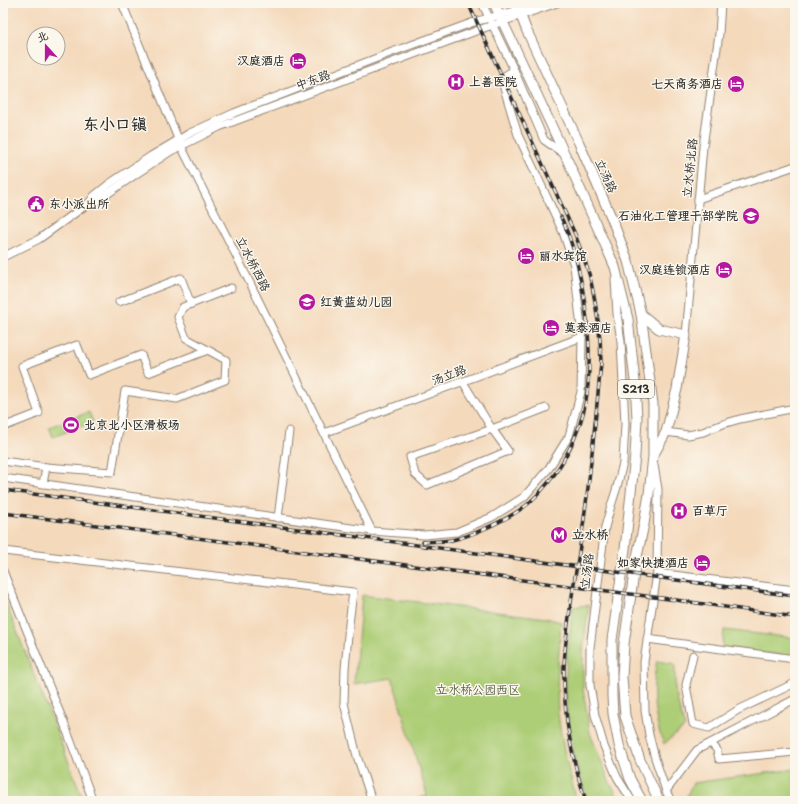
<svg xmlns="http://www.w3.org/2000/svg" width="798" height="804" font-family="'Playpen Sans','LXGW WenKai TC',sans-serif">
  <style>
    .green { fill: #adce77; stroke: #6c7c51 }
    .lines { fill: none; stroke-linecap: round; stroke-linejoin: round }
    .minor-casing { stroke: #908273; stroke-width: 9 }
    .major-casing { stroke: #908273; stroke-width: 11 }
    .minor { stroke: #fff; stroke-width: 7 }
    .major { stroke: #fff; stroke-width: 9 }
    .rail-casing { stroke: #2b2b2b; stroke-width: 3.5 }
    .rail { stroke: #fbf7ec; stroke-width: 2; stroke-dasharray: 6; stroke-linecap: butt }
    .labels { text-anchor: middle; stroke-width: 3; stroke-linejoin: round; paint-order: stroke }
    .shield { fill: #fbf7ec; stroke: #696865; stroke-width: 1 }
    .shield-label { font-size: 11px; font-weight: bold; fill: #2b2b2b }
    .poi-label { font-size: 12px; font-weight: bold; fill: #2b2b2b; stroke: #fbf7ec; text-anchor: start }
    .street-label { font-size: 12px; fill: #2b2b2b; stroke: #fbf7ec }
    .park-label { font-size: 12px; fill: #525c42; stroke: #fbf7ec }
    .district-label { font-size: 16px; font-weight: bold; fill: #2b2b2b; stroke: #fbf7ec }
  </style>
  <rect width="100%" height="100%" fill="#fbf7ec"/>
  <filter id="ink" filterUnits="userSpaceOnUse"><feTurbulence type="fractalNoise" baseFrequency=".025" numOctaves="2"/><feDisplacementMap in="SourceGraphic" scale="8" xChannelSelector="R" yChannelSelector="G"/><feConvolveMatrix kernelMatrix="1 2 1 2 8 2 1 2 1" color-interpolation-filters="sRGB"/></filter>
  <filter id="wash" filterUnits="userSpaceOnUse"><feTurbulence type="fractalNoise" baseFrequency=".012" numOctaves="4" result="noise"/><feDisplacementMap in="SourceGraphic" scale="16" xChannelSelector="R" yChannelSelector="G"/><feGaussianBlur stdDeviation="0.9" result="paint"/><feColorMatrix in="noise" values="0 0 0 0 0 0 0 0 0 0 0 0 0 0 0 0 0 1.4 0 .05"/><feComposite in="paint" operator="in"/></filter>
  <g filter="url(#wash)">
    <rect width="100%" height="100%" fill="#f4d9bb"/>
    <!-- green -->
    <g class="green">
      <polygon points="89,412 93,422 53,437 49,427"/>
      <path d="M362 595 546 618 561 622C559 652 556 683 558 713 561 741 568 768 575 794L578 801H410L427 795 392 678 354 684Z"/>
      <polygon points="3,596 84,801 3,801"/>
      <path d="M589 605 583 649V689L590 733 609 781 620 801H588C574 762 565 719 566 678 566 654 570 631 573 607Z"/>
      <polygon points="724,630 795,638 795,657 722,647"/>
      <path d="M657 661 675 664V689L680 712 685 727 664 744C653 718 651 688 657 661Z"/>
      <polygon points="795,769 795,801 690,801 687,795 693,783"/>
    </g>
  </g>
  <g filter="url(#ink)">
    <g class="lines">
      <!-- minor casing -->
      <g class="minor-casing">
        <g id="minor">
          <polyline points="122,3 181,146 249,281 372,531"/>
          <polyline points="482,3 514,70 544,140 564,154"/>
          <polyline points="698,199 795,166"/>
          <polyline points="89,203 97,201 136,174 171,151 219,127 484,28 557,3"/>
          <polyline points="3,257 39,239 89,203 94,196 109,184 151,156 190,133 234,113 395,51 474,22 489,18 518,10 538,3"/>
          <polyline points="615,279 617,314 621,341 625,424 623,463 617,487 611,506 605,527 590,648 590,685 595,715 604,746 617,777 632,801"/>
          <polyline points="119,302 181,278 191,304 231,288"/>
          <polyline points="686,335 703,147 719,34 721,3"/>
          <polyline points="463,382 492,429 546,408"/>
          <polyline points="3,427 39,413 22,366 77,345 89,375 141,355 148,373 208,350"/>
          <polygon points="492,429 508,451 427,485 415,474 410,457"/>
          <polyline points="666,432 688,435 703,432 723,424 740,419 795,408"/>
          <polyline points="324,433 582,337"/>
          <polyline points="3,461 46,467"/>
          <polyline points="654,465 658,489 657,573 644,662 645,711 649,735 655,758 666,791 671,801"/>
          <polyline points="3,478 372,531 424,535 457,532 492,517 524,497 549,468 569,436 581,392 582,337 574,265 563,232 518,135 501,78 514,70"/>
          <polyline points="43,484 46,467 112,472 125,391 177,399 225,380 226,360 186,338 178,317 183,307 191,304"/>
          <polyline points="278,518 289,431"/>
          <polyline points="3,551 353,592 349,624 345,669 344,703 357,756 372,801"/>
          <polyline points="3,571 64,723 93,801"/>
          <polyline points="657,573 795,590"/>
          <polyline points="647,639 795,659"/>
          <polyline points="693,655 686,685 693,724 709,728 738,710 770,695 795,683"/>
          <polyline points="711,743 717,750 719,759 795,752"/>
          <polyline points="666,791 697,750 795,699"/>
        </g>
      </g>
      <!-- major casing -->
      <g class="major-casing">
        <g id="major">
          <polyline points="494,3 567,159 615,267 628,319 635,381 637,419 635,455 625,549 612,640 612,696 613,714 619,745 630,779 642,801"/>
          <polyline points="516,3 526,29 579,143 612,219 628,261 641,314 653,404 653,456 649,494 644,524 635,566 624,644 622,677 625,716 640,760 659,801"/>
          <polyline points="641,314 659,329 686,335 677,389 666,432 654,454"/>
        </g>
      </g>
      <!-- minor -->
      <use href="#minor" class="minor"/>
      <!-- major -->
      <use href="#major" class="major"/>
      <!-- rail casing -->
      <g class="rail-casing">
        <g id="rail">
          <path d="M468 3 575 234C580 248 586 263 590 277 596 303 601 336 601 363 596 412 592 461 585 511 579 562 566 616 564 667 563 713 571 758 586 801"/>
          <polyline points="3,490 365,538 795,596"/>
          <polyline points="3,513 669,599 795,617"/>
          <path d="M423 542C434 541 445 542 456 539 465 537 475 533 484 529 500 522 516 514 529 503 556 479 575 445 584 410 591 380 590 350 587 320 583 284 576 249 561 217"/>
        </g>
      </g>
      <!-- rail -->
      <use href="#rail" class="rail"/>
    </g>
  </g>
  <!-- icons -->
  <defs>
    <g id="hotel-disc" transform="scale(0.9)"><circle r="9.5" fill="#b5179e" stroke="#fbf7ec"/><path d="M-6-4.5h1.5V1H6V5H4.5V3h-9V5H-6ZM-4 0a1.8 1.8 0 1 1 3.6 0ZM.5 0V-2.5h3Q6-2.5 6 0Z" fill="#fff"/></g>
    <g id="hospital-disc" transform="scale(0.9)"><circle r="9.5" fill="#b5179e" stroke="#fbf7ec"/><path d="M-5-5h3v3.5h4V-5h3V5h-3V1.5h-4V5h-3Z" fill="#fff"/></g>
    <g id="civic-disc" transform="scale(0.9)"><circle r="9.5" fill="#b5179e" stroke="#fbf7ec"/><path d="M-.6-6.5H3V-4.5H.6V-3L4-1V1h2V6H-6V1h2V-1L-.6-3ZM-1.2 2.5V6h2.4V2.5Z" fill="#fff"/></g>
    <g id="university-disc" transform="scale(0.9)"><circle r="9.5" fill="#b5179e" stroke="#fbf7ec"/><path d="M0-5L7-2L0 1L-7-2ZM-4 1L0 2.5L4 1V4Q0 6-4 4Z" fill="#fff"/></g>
    <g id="school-disc" transform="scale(0.9)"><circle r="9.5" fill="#b5179e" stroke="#fbf7ec"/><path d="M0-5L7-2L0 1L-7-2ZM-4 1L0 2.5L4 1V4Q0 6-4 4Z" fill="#fff"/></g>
    <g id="stadium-disc" transform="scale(0.9)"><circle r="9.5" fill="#b5179e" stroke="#fbf7ec"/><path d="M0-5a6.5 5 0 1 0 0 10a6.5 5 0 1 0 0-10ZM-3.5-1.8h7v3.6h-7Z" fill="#fff"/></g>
    <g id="metro-disc" transform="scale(0.9)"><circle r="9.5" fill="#b5179e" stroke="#fbf7ec"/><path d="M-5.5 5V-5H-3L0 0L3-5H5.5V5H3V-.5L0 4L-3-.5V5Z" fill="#fff"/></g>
  </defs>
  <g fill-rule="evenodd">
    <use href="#hotel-disc" x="298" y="61"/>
    <use href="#hospital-disc" x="456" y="82"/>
    <use href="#hotel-disc" x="736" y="84"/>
    <use href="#civic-disc" x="36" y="204"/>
    <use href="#university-disc" x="751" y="216"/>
    <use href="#hotel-disc" x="526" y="256"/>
    <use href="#hotel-disc" x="724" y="270"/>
    <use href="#school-disc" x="307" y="302"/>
    <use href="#hotel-disc" x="551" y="328"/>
    <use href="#stadium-disc" x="71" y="425"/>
    <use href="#hospital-disc" x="679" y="511"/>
    <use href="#metro-disc" x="559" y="535"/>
    <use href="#hotel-disc" x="702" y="563"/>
  </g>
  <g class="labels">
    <!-- shield labels -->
    <rect class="shield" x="618" y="380" width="36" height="18" rx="3"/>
    <g class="shield-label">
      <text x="636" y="393">S213</text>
    </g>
    <!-- poi labels -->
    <g class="poi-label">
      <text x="285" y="65" text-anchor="end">汉庭酒店</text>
      <text x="469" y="86">上善医院</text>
      <text x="723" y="88" text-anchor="end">七天商务酒店</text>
      <text x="49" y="208">东小派出所</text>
      <text x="738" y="220" text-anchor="end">石油化工管理干部学院</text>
      <text x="539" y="260">丽水宾馆</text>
      <text x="711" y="274" text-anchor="end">汉庭连锁酒店</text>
      <text x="320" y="306">红黄蓝幼儿园</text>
      <text x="564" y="332">莫泰酒店</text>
      <text x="84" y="429">北京北小区滑板场</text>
      <text x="692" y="515">百草厅</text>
      <text x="572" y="539">立水桥</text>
      <text x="689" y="567" text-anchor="end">如家快捷酒店</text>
    </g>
    <!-- street labels -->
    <g class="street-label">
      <text transform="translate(313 80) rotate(-20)" y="4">中东路</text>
      <text transform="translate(690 168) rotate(-84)" y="4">立水桥北路</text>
      <text transform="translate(606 176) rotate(66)" y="4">立汤路</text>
      <text transform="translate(253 264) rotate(63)" y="4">立水桥西路</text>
      <text transform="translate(449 375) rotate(-20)" y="4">汤立路</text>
      <text transform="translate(587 571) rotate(-83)" y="4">立汤路</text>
    </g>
    <!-- park labels -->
    <g class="park-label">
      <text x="478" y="694">立水桥公园西区</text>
    </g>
    <!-- district labels -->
    <g class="district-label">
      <text x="115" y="130">东小口镇</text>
    </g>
  </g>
  <!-- margin -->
  <rect width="798" height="804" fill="none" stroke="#fbf7ec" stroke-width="16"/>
  <!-- north arrow -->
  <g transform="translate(46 46) rotate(339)"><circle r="19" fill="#fbf7ec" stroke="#a8a59f"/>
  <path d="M0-3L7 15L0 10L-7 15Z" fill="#b5179e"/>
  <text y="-6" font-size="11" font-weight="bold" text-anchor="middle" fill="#2b2b2b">北</text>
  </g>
</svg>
